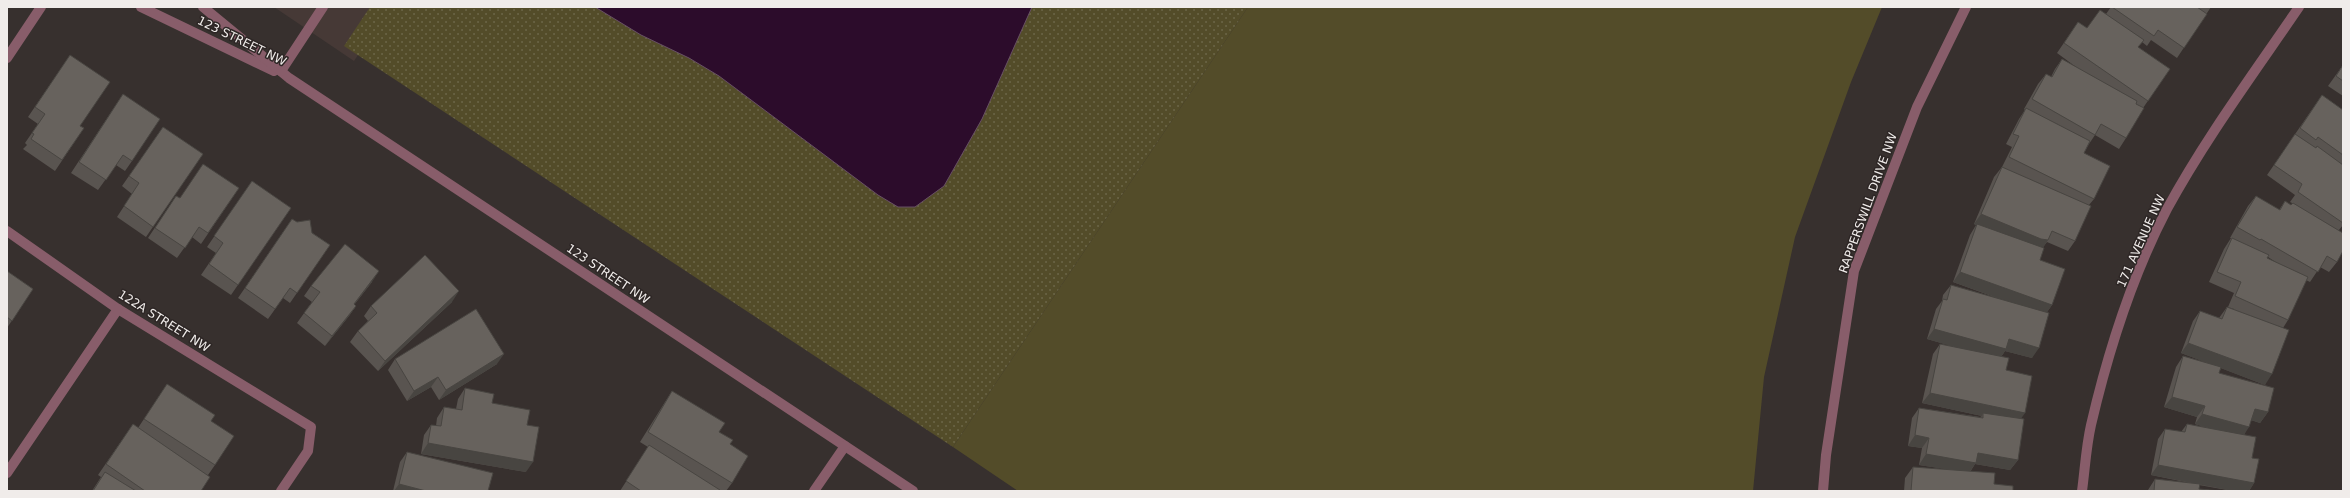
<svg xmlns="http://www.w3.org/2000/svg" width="2350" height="498" font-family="'DejaVu Sans',sans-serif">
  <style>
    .built { fill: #463936 }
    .grass { fill: #534c29 }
    .park { fill: url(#park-dots) }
    .water { fill: #2c0c2b; stroke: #674f64 }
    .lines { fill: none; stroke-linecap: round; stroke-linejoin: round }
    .minor { stroke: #885d6a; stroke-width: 10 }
    .wall { fill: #595450; fill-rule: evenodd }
    .shaded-wall { fill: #484541 }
    .building { fill: #67625d; stroke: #484541 }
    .labels { text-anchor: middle; stroke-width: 3; stroke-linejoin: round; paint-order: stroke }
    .street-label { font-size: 12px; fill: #f0ecea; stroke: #2d2625 }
  </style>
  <defs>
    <pattern id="park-dots" width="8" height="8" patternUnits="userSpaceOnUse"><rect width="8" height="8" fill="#534c29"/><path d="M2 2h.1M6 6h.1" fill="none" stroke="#6c6648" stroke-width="1.8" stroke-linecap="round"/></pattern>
  </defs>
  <rect width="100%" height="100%" fill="#37302e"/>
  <!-- built -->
  <polygon class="built" points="274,7 390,7 354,61"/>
  <!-- grass -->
  <polygon class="grass" points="1248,7 1882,7 1851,82 1795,237 1764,377 1753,491 1018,491 953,447"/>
  <!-- park -->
  <polygon class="park" points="370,7 1248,7 953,447 344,46"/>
  <!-- water -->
  <polygon class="water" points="595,7 1032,7 982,119 944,186 915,207 898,207 878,195 719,76 689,58 641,35"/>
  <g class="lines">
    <!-- minor -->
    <g class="minor">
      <polyline points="141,7 274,71"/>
      <polyline points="203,7 289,78 913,491"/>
      <polyline points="7,58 41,7"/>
      <polyline points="281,71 323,7"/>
      <polyline points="7,231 118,309 311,427 308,451 281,491"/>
      <polyline points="7,473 118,309"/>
      <polyline points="814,491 845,446"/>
      <polyline points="1823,491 1826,455 1854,271 1917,107 1966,7"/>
      <path d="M2082 491C2085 469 2086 447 2091 425 2108 352 2132 276 2167 209 2205 139 2254 73 2299 7"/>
    </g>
  </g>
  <!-- wall -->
  <g class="wall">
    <polygon points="2111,7 2211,7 2177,58 2151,40 2147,46 2142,42 2138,47 2170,69 2143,108 2126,138 2119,149 2095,135 2089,144 2084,153 2094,199 2089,205 2075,241 2068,251 2047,242 2043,247 2040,260 2052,305 2047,312 2032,358 2005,351 2001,357 2006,370 2021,419 2018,460 2010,470 1975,464 1970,472 1994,484 2013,491 1904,491 1905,478 1913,467 1953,470 1919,465 1922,448 1908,446 1912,418 1919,408 1980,417 1982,416 1922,403 1933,354 1940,344 1952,346 1927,339 1936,309 1942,301 1943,295 1951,285 1997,298 1953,282 1970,235 1976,225 1974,224 1994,177 2002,167 2012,147 2006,144 2019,119 2025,110 2024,109 2038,84 2046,74 2051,77 2055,69 2062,59 2076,67 2057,53 2078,22 2087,28 2106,14"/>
    <polygon points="70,55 80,126 84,128 55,171 23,149 27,145 25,143 38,124 28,117"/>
    <polygon points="2343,65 2343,96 2328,86"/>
    <polygon points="123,94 132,161 125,171 116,165 98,190 71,173"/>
    <path d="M2322 95 2343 110V225L2339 230 2337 262 2329 272 2320 267 2310 282 2306 280 2288 320 2283 328 2265 385 2221 368 2219 373 2268 412 2260 423 2251 420 2244 435 2252 458 2254 483 2249 491H2233L2199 485V489L2221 491H2148V490L2155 479 2190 483 2151 475 2158 439 2165 429 2181 432 2187 424 2205 427 2195 424 2197 417 2164 407 2176 367 2183 356 2208 363 2181 353 2193 321 2200 311 2219 318 2227 307 2234 309 2228 307 2234 293 2209 282 2224 249 2231 238H2230L2248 206 2256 196 2279 210 2285 201 2291 205 2292 203 2290 202 2295 195 2267 175ZM2268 257 2277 263 2267 258Z"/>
    <polygon points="163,127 203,154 146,237 117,217 132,194 122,186"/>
    <polygon points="252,181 291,208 231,295 201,275 216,253 207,247"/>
    <polygon points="239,188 201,244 192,237 177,258 148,238 176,196 180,198"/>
    <polygon points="292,219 330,245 290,303 283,298 268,319 238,298"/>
    <polygon points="7,271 33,289 7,328"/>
    <polygon points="372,282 354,305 356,306 349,316 325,346 297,323 312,302 304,296 311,286"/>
    <polygon points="452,302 378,371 350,342 358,331 368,321 364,316 371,306"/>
    <polygon points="395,359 497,364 439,400 431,387 407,401 388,370"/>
    <polygon points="167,384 211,421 215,465 208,475 201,491 92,491 101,477 98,475 133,424 138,428"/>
    <polygon points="465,388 492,403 527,425 526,472 421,454 424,435 431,425 436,426 437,418 444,407 456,409 458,399"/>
    <polygon points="672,391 719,432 730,444 732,483 726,491 620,491 648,447 640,442 665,402"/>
    <polygon points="407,452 488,491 393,491 400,462"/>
  </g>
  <!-- shaded-wall -->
  <g class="shaded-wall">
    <polygon points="1981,214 2048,240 2041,251 2034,250 1974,224"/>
    <polygon points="379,271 372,282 346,315 354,304"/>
    <polygon points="1960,272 2052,305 2045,315 1953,282"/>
    <polygon points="459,291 452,302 378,371 385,361"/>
    <polygon points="356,306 349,316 325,346 332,336"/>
    <polygon points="1934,329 2009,339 2039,348 2032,358 2005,351 1999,360 1927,339"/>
    <polygon points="2188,343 2272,374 2265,385 2181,353"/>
    <polygon points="504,354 497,364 439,400 446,390"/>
    <polygon points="438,377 431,387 407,401 414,391"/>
    <polygon points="1930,393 2025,413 2018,423 1983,413 1982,416 1922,403"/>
    <polygon points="2172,397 2205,406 2197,417 2164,407"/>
    <polygon points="2255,409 2268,412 2260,423 2248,419"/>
    <polygon points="2202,414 2249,427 2242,438 2195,424"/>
    <polygon points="1915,435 1929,438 1922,448 1908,446"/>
    <polygon points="428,443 533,462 526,472 421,454"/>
    <polygon points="1978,453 2018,460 2010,470 1975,464 1969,473 1919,465 1926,454"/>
    <polygon points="2158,465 2254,483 2249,491 2233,491 2151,475"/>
    <polygon points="399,484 426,491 394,491"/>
  </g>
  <!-- building -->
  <g class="building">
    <polygon points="2112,7 2197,7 2207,14 2184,48 2158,30 2154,36"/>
    <polygon points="2100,10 2144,40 2138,47 2170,69 2148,101 2064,43 2078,22 2087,28"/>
    <polygon points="70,55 110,82 80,126 84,128 62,160 31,139 34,134 32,133 45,114 35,107"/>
    <polygon points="2062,59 2137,101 2136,104 2144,108 2126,138 2101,124 2095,135 2032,99 2046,74 2052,77"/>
    <polygon points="2343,65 2343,81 2336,76"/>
    <polygon points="123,94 160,119 132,161 123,155 106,180 79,162"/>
    <polygon points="2322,95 2343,110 2343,155 2318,137 2316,140 2300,128"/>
    <polygon points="2026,108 2090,141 2084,153 2110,166 2094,199 2009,157 2019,136 2013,134"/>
    <polygon points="163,127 203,154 153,227 124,206 139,183 129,176"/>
    <polygon points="2295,134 2316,148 2317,146 2343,165 2343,223 2298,192 2302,184 2274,165"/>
    <polygon points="203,164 239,188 208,233 199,227 185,248 155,228 176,196 180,198"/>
    <polygon points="2002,167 2091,206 2075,241 2052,231 2048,240 2041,239 1981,214"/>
    <polygon points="252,181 291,208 238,285 209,264 223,243 214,236"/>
    <polygon points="2256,196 2280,210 2285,201 2291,205 2293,203 2343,233 2343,251 2337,262 2327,256 2318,272 2261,239 2260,240 2237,227"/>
    <polygon points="292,219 297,222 310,220 312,233 330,245 297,293 290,288 275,309 245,288"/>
    <polygon points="1977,224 2044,248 2040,260 2065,269 2052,305 1960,272"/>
    <polygon points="2232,238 2269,255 2267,258 2308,277 2288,320 2235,296 2241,282 2217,272"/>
    <polygon points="345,244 379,271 354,304 356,306 332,336 304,313 320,292 311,286"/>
    <polygon points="425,255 459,291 385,361 358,331 377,313 371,306"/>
    <polygon points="7,271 33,289 12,321 7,317"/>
    <polygon points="1951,285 2049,313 2039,348 2009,339 2006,349 1934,329 1943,299 1947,300"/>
    <polygon points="2227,307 2289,330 2272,374 2188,343 2200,311 2222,319"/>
    <polygon points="476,309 504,354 446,390 438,377 414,391 395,359"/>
    <polygon points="1940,344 2009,358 2006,370 2032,376 2025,413 1930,393"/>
    <polygon points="2183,356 2221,367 2219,373 2274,388 2268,412 2255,409 2249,427 2202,414 2205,406 2172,397"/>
    <polygon points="167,384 215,415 211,421 234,436 215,465 144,419"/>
    <polygon points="465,388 494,394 492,403 530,410 527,425 539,427 533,462 428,443 431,425 441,426 444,407 462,410"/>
    <polygon points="672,391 725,423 719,432 733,440 730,444 748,456 732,483 648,432"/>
    <polygon points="1919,408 1983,418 1983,413 2024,419 2018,460 1978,453 1976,463 1926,454 1929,438 1915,435"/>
    <polygon points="133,424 210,477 201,491 145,491 106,464"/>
    <polygon points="2187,424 2256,437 2252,458 2259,459 2254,483 2158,465 2165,429 2185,432"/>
    <polygon points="649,445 720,490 720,491 641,491 626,481"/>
    <polygon points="407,452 493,473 488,491 426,491 399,484"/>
    <polygon points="1913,467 1995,473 1994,484 2013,486 2013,491 1911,491"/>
    <polygon points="105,472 136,491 93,491"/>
    <polygon points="2155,479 2200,484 2199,489 2221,491 2154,491"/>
  </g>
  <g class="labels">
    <!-- street labels -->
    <g class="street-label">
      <text transform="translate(242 41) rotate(26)" y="4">123 STREET NW</text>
      <text transform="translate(1868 203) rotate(-70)" y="4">RAPPERSWILL DRIVE NW</text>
      <text transform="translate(2141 241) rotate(-66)" y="4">171 AVENUE NW</text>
      <text transform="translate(608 274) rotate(34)" y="4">123 STREET NW</text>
      <text transform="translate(164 321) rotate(32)" y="4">122A STREET NW</text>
    </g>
  </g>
  <!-- border -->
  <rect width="2350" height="498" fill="none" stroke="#f0ecea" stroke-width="16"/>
</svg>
